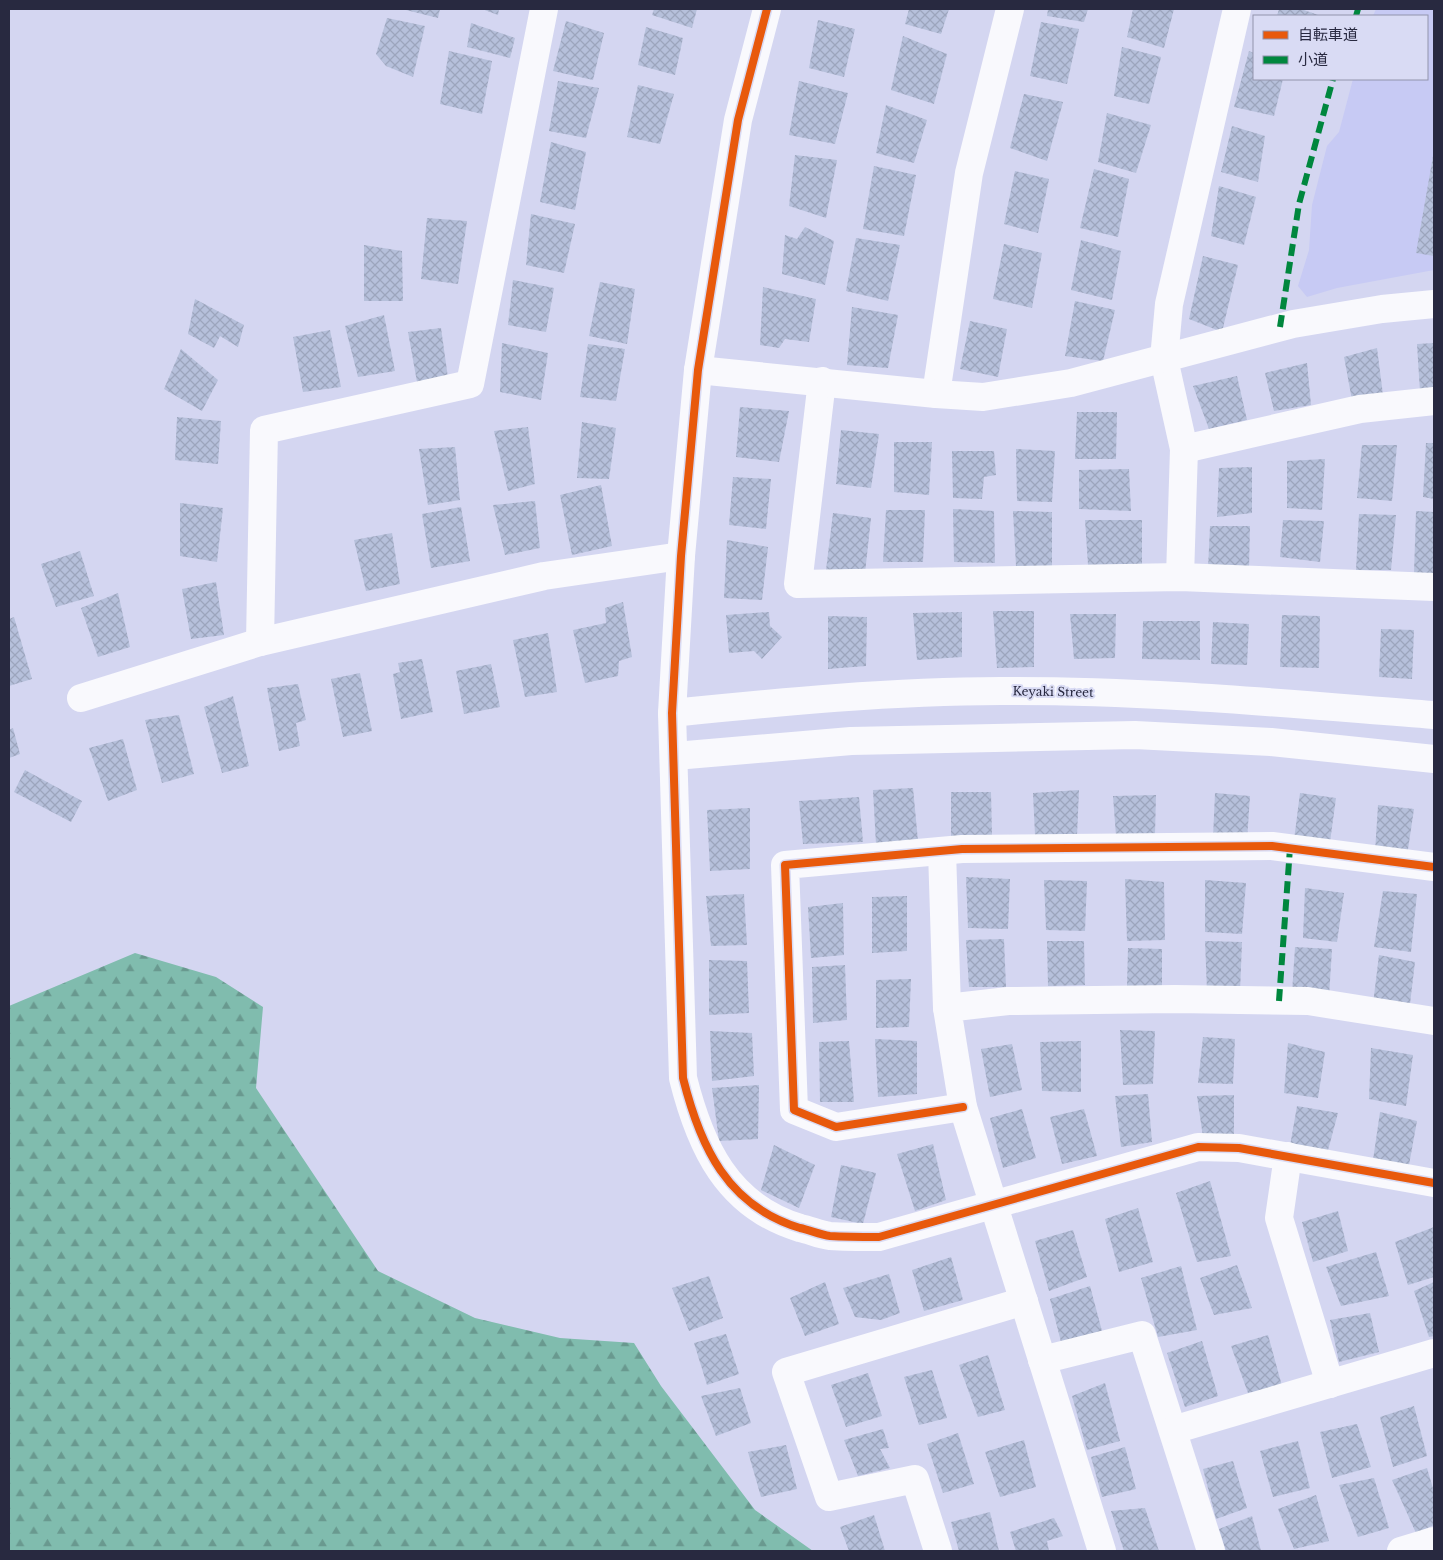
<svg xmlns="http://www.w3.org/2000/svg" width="1443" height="1560" font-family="'Libre Baskerville','Noto Sans JP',serif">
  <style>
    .built { fill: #c7caf4 }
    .forest { fill: url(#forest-firs) }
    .building { fill: url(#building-cross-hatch) }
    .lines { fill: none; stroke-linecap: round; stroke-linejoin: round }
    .minor { stroke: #f9f9fd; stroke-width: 28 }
    .tertiary { stroke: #f9f9fd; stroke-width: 28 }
    .quiet { stroke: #00873e; stroke-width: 6; stroke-dasharray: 12 6; stroke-linecap: butt }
    .cycleway-casing { stroke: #d9dbf4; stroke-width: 11 }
    .cycleway { stroke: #e8590c; stroke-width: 8 }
    .labels { text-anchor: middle; stroke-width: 4; stroke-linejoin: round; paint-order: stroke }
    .street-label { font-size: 12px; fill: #282940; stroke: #d9dbf4 }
  </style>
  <defs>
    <pattern id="forest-firs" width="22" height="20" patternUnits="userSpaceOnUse" patternTransform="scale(1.25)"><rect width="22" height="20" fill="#80bcae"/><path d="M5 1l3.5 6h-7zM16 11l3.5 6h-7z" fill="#69998f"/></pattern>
    <pattern id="building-cross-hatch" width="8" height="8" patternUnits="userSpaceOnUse" patternTransform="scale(1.25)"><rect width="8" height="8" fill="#b6c0db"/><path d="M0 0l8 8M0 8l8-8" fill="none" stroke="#9ca5bd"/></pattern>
  </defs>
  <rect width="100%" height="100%" fill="#d4d6f1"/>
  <!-- built -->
  <polygon class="built" points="1376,9 1434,9 1434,270 1337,288 1307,297 1298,286 1309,250 1312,205 1327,146 1339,132 1353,79 1427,79 1427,16 1373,16"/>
  <!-- forest -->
  <polygon class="forest" points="135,953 216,977 263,1007 256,1088 378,1271 475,1318 560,1338 634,1343 661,1386 755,1510 813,1551 9,1551 9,1006"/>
  <!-- building -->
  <g class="building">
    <polygon points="402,9 440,9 438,18"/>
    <polygon points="482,9 499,9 498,15"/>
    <polygon points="654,9 697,9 692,28 652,15"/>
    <polygon points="909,9 949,9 941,34 905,24"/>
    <polygon points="1048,9 1088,9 1084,22 1047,16"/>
    <polygon points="1133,9 1174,9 1164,48 1127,37"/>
    <polygon points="1279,9 1301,9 1321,16 1277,16"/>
    <polygon points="387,18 425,26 413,77 386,66 376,54"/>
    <polygon points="818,20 855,29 844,77 809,68"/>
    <polygon points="566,21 604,33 593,80 553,71"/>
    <polygon points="1041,22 1079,29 1067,84 1030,76"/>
    <polygon points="471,23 515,38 510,58 467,47"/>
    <polygon points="646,27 683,38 675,75 638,65"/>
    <polygon points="903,36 947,54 934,104 891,90"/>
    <polygon points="1122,47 1161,57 1149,104 1114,96"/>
    <polygon points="449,51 492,61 482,114 440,104"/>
    <polygon points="1249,51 1254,53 1254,79 1283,79 1274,116 1234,107"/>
    <polygon points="558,81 599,88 586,138 549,131"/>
    <polygon points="799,81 848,93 835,144 789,135"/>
    <polygon points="638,85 674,94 660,144 627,137"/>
    <polygon points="1024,94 1063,102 1047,161 1010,148"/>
    <polygon points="886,105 927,120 914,163 876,153"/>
    <polygon points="1107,113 1151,125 1136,173 1098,162"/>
    <polygon points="1232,126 1265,136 1258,182 1221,172"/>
    <polygon points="551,142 586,152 575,210 540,202"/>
    <polygon points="795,155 837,160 826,218 789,206"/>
    <polygon points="1433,156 1434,157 1434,256 1416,253"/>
    <polygon points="874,166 916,175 904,236 863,229"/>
    <polygon points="1094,169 1129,179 1118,237 1080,228"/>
    <polygon points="1015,171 1049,179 1038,233 1004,224"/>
    <polygon points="1219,186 1256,197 1244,245 1211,236"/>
    <polygon points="531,214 575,224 564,273 526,265"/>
    <polygon points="427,218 467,221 458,284 421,279"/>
    <polygon points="805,227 834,241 825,285 782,274 785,235 797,239"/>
    <polygon points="856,238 900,245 888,301 846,291"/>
    <polygon points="1081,240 1121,251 1112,300 1071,290"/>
    <polygon points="1004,244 1042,253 1032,308 993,299"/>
    <polygon points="364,245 402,251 403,301 364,301"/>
    <polygon points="1203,256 1238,265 1222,332 1189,319"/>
    <polygon points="513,280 554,288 546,332 508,325"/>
    <polygon points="600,282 635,289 627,344 589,336"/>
    <polygon points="763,287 816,299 809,342 785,339 779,348 760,345"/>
    <polygon points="195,299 244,325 238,347 220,336 214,348 188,334"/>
    <polygon points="1075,301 1115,310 1103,361 1065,356"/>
    <polygon points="852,307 898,315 888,368 847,365"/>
    <polygon points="384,315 395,371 358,377 345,326"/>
    <polygon points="970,321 1007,329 998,377 960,369"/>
    <polygon points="441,328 448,378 417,382 408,332"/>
    <polygon points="330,330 341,387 303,392 293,337"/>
    <polygon points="502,343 548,353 541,400 500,392"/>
    <polygon points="1434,343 1434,390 1420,392 1417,344"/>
    <polygon points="588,344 625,349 616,401 580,397"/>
    <polygon points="1377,348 1383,395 1352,400 1344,357"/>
    <polygon points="181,349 218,380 202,411 164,389"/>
    <polygon points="1307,363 1311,405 1274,411 1265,373"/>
    <polygon points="1237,376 1247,420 1209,429 1193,386"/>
    <polygon points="740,407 789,411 779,462 736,457"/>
    <polygon points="1077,412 1117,412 1116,459 1075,459"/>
    <polygon points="177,417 221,421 218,464 175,460"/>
    <polygon points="582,422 616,428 609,479 577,478"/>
    <polygon points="528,427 535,484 508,491 494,431"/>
    <polygon points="841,430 879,434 871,488 836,484"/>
    <polygon points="894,442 932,442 929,495 894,492"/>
    <polygon points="1426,443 1434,443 1434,499 1423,497"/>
    <polygon points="1362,445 1397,445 1392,501 1357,498"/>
    <polygon points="455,447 460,500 428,505 419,449"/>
    <polygon points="1016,449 1055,451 1052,502 1017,501"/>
    <polygon points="952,451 994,451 996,475 984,477 982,499 953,498"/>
    <polygon points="1325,459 1322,510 1287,508 1287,461"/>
    <polygon points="1252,467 1252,513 1217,517 1219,468"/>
    <polygon points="1129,469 1131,511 1079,509 1079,470"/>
    <polygon points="733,477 771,479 766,529 729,525"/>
    <polygon points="601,485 612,546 572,555 560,495"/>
    <polygon points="535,501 540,548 505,555 493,505"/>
    <polygon points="180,503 223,508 217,562 180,556"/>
    <polygon points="461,507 470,561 431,568 422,514"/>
    <polygon points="953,509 994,511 995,563 954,562"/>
    <polygon points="886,510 925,510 923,562 883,562"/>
    <polygon points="1013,511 1052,512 1052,568 1016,566"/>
    <polygon points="1416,511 1434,512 1434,575 1414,573"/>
    <polygon points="833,513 871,518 865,573 826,570"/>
    <polygon points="1359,514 1396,515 1391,570 1356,570"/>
    <polygon points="1085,520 1142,520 1142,564 1088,565"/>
    <polygon points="1283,520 1324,521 1320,562 1280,557"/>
    <polygon points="1210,526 1250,526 1249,570 1208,569"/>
    <polygon points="392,533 400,584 366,591 354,540"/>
    <polygon points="727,540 768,547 762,600 724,598"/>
    <polygon points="80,551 94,596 56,607 41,564"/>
    <polygon points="216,582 224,635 191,639 182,589"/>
    <polygon points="118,593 130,647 98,657 81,608"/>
    <polygon points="623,602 632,657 619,661 618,676 585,683 573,630 606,623 605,608"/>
    <polygon points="993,611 1034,611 1034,667 997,668"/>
    <polygon points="769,612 770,626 782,637 762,659 754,651 729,653 726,615"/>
    <polygon points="962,612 962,657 917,660 913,613"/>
    <polygon points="1070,614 1116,614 1115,658 1074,659"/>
    <polygon points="1282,615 1320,616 1319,668 1280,667"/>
    <polygon points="828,616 867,617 866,666 828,669"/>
    <polygon points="14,617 32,679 9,686 9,619"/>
    <polygon points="1143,621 1200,621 1200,660 1142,659"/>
    <polygon points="1213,622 1249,624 1247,665 1211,664"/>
    <polygon points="1381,629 1414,630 1412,679 1379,677"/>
    <polygon points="548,633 557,692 525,697 513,640"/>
    <polygon points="422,659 433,712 401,719 393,674 400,672 398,663"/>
    <polygon points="491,664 500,707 464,714 456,671"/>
    <polygon points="360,673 372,731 343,737 331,679"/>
    <polygon points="298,684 306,720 296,723 300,746 279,751 267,688"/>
    <polygon points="233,696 249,766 222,773 204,707"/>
    <polygon points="179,715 194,774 162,783 145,720"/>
    <polygon points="13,728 20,754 9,758 9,730"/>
    <polygon points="123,739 137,790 108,801 89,748"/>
    <polygon points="25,770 82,801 71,822 14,792"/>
    <polygon points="913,788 918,841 876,845 873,790"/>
    <polygon points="1079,790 1077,836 1035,835 1033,793"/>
    <polygon points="951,792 991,792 992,837 951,839"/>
    <polygon points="1215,793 1250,796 1247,840 1213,838"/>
    <polygon points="1300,793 1336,798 1330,842 1294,840"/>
    <polygon points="1156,795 1155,834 1116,836 1113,796"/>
    <polygon points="859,797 863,842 803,844 799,801"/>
    <polygon points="1378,805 1414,809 1407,856 1375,852"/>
    <polygon points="750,808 750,869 710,871 707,810"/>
    <polygon points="966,877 1010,879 1008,929 968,928"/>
    <polygon points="1125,879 1164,882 1165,940 1127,941"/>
    <polygon points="1044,880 1087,881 1085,931 1046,930"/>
    <polygon points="1205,880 1246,883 1242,934 1205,932"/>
    <polygon points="1305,888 1344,893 1337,942 1303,938"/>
    <polygon points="1383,891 1417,894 1411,952 1374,947"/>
    <polygon points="744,894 747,945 711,946 706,896"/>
    <polygon points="907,896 907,951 872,953 872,897"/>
    <polygon points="843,903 844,955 811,958 808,907"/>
    <polygon points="1004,939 1006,987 969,987 966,940"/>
    <polygon points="1047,941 1084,941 1085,985 1048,986"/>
    <polygon points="1205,941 1242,942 1240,992 1207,991"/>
    <polygon points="1295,947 1332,949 1329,997 1292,993"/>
    <polygon points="1128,948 1162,949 1162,988 1127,986"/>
    <polygon points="1379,955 1415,962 1409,1012 1373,1004"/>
    <polygon points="709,960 747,961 749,1013 709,1015"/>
    <polygon points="845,965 847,1020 813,1023 812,967"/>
    <polygon points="911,979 909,1027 876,1028 876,980"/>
    <polygon points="1120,1030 1155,1031 1153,1084 1123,1085"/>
    <polygon points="710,1031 752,1033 754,1076 712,1081"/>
    <polygon points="1203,1037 1235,1039 1233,1084 1198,1083"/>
    <polygon points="875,1039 917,1041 917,1094 878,1097"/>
    <polygon points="849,1041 854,1102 820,1102 819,1042"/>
    <polygon points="1081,1041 1081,1092 1042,1091 1040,1042"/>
    <polygon points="1288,1043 1325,1052 1318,1098 1284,1093"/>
    <polygon points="1012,1044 1022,1090 990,1097 981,1049"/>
    <polygon points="1371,1048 1413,1055 1406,1106 1369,1099"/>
    <polygon points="759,1085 758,1139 719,1141 712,1088"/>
    <polygon points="1148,1094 1152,1142 1121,1147 1115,1096"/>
    <polygon points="1234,1095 1234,1139 1203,1137 1197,1096"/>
    <polygon points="1297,1106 1338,1113 1327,1154 1290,1146"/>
    <polygon points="1022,1109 1036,1158 1003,1168 990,1118"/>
    <polygon points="1084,1109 1097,1156 1062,1164 1050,1117"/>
    <polygon points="1380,1112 1417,1121 1409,1165 1373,1160"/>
    <polygon points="933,1144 946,1200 915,1211 897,1154"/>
    <polygon points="774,1145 815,1165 799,1208 761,1190"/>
    <polygon points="841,1165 876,1173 863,1224 831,1217"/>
    <polygon points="1210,1181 1231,1256 1197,1262 1176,1193"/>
    <polygon points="1138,1208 1153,1262 1119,1272 1105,1219"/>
    <polygon points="1338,1211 1348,1251 1313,1262 1302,1222"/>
    <polygon points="1434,1227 1434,1277 1408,1285 1395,1242"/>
    <polygon points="1073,1230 1087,1277 1049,1291 1035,1241"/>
    <polygon points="1376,1252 1389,1296 1341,1306 1326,1267"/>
    <polygon points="951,1257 963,1300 924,1311 912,1270"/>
    <polygon points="1237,1265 1252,1308 1214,1315 1200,1278"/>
    <polygon points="1181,1266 1197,1330 1158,1337 1141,1278"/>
    <polygon points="889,1274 900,1313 881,1320 855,1317 843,1288"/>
    <polygon points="709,1276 723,1318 689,1331 672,1288"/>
    <polygon points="825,1282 839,1324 805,1336 790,1298"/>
    <polygon points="1434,1282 1434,1336 1429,1337 1414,1291"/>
    <polygon points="1090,1286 1102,1331 1061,1342 1050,1299"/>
    <polygon points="1370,1313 1379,1352 1339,1362 1330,1320"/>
    <polygon points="726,1334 739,1374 707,1385 694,1343"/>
    <polygon points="1268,1335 1282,1386 1248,1393 1231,1346"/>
    <polygon points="1202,1341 1218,1396 1185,1407 1167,1353"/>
    <polygon points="988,1355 1005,1410 978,1417 959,1365"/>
    <polygon points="932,1370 947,1418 919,1425 904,1377"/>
    <polygon points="868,1373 882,1416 846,1427 831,1385"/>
    <polygon points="1105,1383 1120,1441 1087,1450 1072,1396"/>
    <polygon points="740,1388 751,1423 716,1436 701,1396"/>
    <polygon points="1414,1406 1427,1456 1393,1467 1380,1417"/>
    <polygon points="1357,1424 1371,1467 1332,1478 1320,1432"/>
    <polygon points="883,1429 889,1448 880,1449 890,1468 858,1476 844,1440"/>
    <polygon points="958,1433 974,1484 943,1493 927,1444"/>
    <polygon points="1024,1440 1036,1487 1000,1497 985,1452"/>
    <polygon points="1298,1441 1310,1488 1273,1497 1260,1451"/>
    <polygon points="786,1445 797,1489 761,1497 748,1452"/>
    <polygon points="1125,1447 1136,1489 1102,1497 1091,1457"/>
    <polygon points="1233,1461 1247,1508 1216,1519 1203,1469"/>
    <polygon points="1427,1468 1434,1492 1434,1525 1416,1533 1392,1480"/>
    <polygon points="1374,1478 1389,1528 1358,1537 1339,1485"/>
    <polygon points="1316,1495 1329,1541 1294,1549 1278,1509"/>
    <polygon points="1145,1508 1159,1551 1124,1551 1111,1511"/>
    <polygon points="990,1512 999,1551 959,1551 951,1522"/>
    <polygon points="874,1515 885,1551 849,1551 840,1527"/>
    <polygon points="1252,1516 1261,1551 1226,1551 1219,1529"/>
    <polygon points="1054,1518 1063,1536 1047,1541 1049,1551 1016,1551 1010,1532"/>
  </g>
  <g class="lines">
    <!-- minor -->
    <g class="minor">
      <polyline points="822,381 798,584 1180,577 1434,587"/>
      <polyline points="936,394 969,173 1010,9"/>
      <polyline points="1184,449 1360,409 1434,401"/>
      <polyline points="1180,577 1184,449 1164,359 1169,304 1237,9"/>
      <polyline points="260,642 264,430 470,384 544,9"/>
      <polyline points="81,698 260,642 544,576 681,556"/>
      <polyline points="942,851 947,1008"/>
      <polyline points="963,1107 836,1127 794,1110 785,865 962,849 1272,846 1434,867"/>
      <polyline points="1288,1156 1279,1218 1330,1384"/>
      <polyline points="1042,1360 1142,1335 1211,1551"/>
      <polyline points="1173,1430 1434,1353"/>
      <polyline points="938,1551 915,1479 829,1497 786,1372 1024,1301"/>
      <polyline points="1102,1551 963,1107 947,1008 1008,1001 1175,999 1308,1001 1434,1021"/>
      <polyline points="1401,1551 1434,1541"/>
    </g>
    <!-- tertiary -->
    <g class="tertiary">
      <path d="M767 9 738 120 698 370 681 556 672 713 683 1078C700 1146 727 1206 800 1228 810 1230 820 1235 830 1236 846 1237 863 1237 879 1237L1198 1147 1239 1148 1434 1183"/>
      <polyline points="698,370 936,394 983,397 1071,383 1293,324 1382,309 1434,304"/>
      <path d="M672 713C781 702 892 691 1001 691 1146 690 1290 704 1434 715"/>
      <polyline points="675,756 851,741 1135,735 1271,742 1434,759"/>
    </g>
    <!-- quiet -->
    <g class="quiet">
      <polyline points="1356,16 1358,9"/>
      <polyline points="1280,327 1299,204 1333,79"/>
      <polyline points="1279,1001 1290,848"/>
    </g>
    <!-- cycleway casing -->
    <g class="cycleway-casing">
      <g id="cycleway">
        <path d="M767 9 738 120 698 370 681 556 672 713 683 1078C700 1146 727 1206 800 1228 810 1230 820 1235 830 1236 846 1237 863 1237 879 1237L1198 1147 1239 1148 1434 1183"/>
        <polyline points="963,1107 836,1127 794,1110 785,865 962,849 1272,846 1434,867"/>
      </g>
    </g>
    <!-- cycleway -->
    <use href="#cycleway" class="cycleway"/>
  </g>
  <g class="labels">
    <!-- street labels -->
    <g class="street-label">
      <text transform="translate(1053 692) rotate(1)" y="4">Keyaki Street</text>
    </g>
  </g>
  <!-- border -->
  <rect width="1443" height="1560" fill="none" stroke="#282940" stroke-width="20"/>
  <!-- legend -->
  <rect x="1253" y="15" width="175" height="65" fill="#d9dbf4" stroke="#9294ac"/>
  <rect x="1263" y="31" width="25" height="8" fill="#e8590c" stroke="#9294ac"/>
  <text x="1298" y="40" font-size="15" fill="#282940">自転車道</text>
  <rect x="1263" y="56" width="25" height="8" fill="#00873e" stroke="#9294ac"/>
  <text x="1298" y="65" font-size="15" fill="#282940">小道</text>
</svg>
